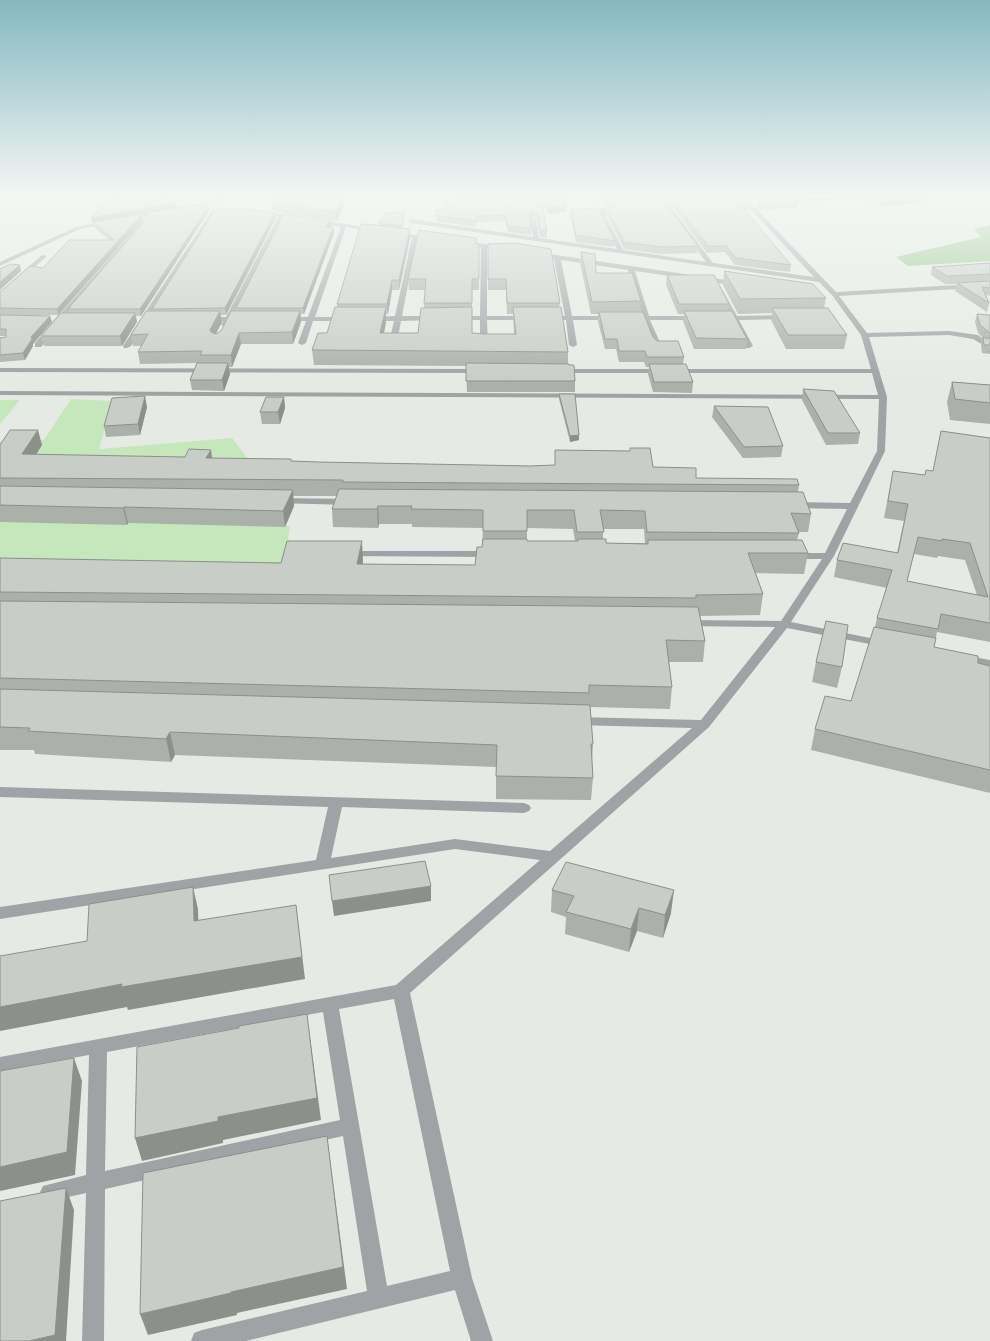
<svg xmlns="http://www.w3.org/2000/svg" width="990" height="1341" font-family="Inter,sans-serif">
  <style>
    .green { fill: #c4e8bc }
    .water { fill: #8fc184 }
    .lines { fill: none; stroke-linecap: round; stroke-linejoin: round }
    .minor { fill: #a1a2a5; fill-rule: evenodd }
    .wall { fill: #acb0ab; fill-rule: evenodd }
    .shaded-wall { fill: #8c908b }
    .building { fill: #c8cdc7; stroke: #8c908b; fill-rule: evenodd }
  </style>
  <rect width="100%" height="100%" fill="#e5ebe4"/>
  <!-- green -->
  <g class="green">
    <polygon points="71,399 113,401 99,449 232,438 256,469 0,477 0,441 44,440"/>
    <polygon points="0,400 20,400 0,424"/>
    <polygon points="0,517 290,526 283,577 0,576"/>
  </g>
  <!-- water -->
  <polygon class="water" points="990,225 990,261 908,266 896,257 981,237 974,229"/>
  <g class="lines">
    <!-- minor -->
    <g class="minor">
      <polygon points="220,196 226,196 217,202 182,211 179,209 213,200"/>
      <polygon points="473,196 531,196 528,198 475,199 472,197"/>
      <path d="M657 196H663L713 263 814 277 738 196H744L836 292 990 283V287L839 296 867 333 949 331 978 335 989 344 985 346 973 339 949 335 869 337 887 397 885 451 834 556 791 622 885 641 889 642 891 644 889 646 885 647 787 628 709 727 410 993 472 1278 493 1341H471L455 1290 246 1341H191L194 1333 202 1330 367 1291 343 1136 105 1189 104 1341H82L86 1193 50 1201 43 1198 40 1192 43 1186 86 1175 89 1055 0 1071V1057L396 985 540 860 455 849 0 919V907L316 860 328 807 0 797V787L524 803 529 805 531 808 529 811 524 813 342 807 331 858 455 839 550 851 692 728 575 725 571 724 569 721 571 718 575 717 701 720 775 627 685 626 681 625 679 623 681 621 685 620 781 621 822 559H792L787 556 792 553H825L847 509 793 508 788 505 793 502 850 503 877 451 879 399 0 395V391L878 395 872 373H556V369H871L861 335 832 295 819 282 411 223 408 221 411 219 533 237 530 219 533 217 536 219 539 238 617 249 601 218 604 216 607 218 623 250 706 262ZM394 999 450 1271 387 1286 339 1009ZM323 1012 340 1120 105 1171 107 1052Z"/>
      <polygon points="843,196 866,196 863,198 777,204 774,202 777,200"/>
      <polygon points="213,209 230,209 233,211 230,213 217,212 131,346 127,348 124,348 123,346"/>
      <polygon points="163,210 165,211 165,213 80,229 0,266 0,262 76,227"/>
      <polygon points="261,211 377,229 378,230 375,232 346,227 315,317 350,317 350,321 313,321 306,343 302,345 298,343 306,321 285,321 281,319 285,317 308,317 341,227 284,218 233,317 246,317 246,321 231,321 228,327 225,327 221,325 223,321 202,321 202,317 226,317 278,217 259,214 258,213"/>
      <polygon points="144,219 149,220 41,347 35,347 35,343"/>
      <polygon points="395,231 435,239 432,241 417,238 402,316 435,316 439,318 435,320 401,321 397,343 393,345 389,343 394,321 371,321 367,319 371,317 395,316 412,237 393,234 392,233"/>
      <polygon points="464,241 504,247 507,249 504,251 487,248 487,316 529,316 533,318 529,320 487,320 488,346 484,348 480,346 480,320 455,320 451,318 455,316 480,316 481,247 462,244 462,242"/>
      <path d="M536 252 739 282 742 284 739 286 635 271 649 316H699L703 318 702 320H650L662 347 658 349 654 347 643 320H573L577 345 573 347 569 345 566 320H547L543 318 547 316H565L554 259 534 255 533 254ZM561 260 628 270 642 316H572Z"/>
      <polygon points="42,255 47,256 0,298 0,292"/>
      <polygon points="719,291 723,291 737,316 787,315 791,317 787,319 739,320 753,346 749,348 746,348 732,320 719,320 715,318 719,316 730,316 718,292"/>
      <polygon points="0,368 483,369 487,371 483,373 0,372"/>
      <polygon points="277,498 351,499 356,502 351,505 274,503 272,501"/>
      <polygon points="346,551 492,551 497,554 492,557 342,556 341,554"/>
      <polygon points="962,655 990,660 990,668 958,662 956,659 958,656"/>
    </g>
  </g>
  <!-- wall -->
  <g class="wall">
    <polygon points="537,196 560,196 567,205 566,211 549,214 543,205 547,231 547,238 540,237 537,219 534,216 530,219 531,229 531,235 508,232 505,221 476,222 476,227 437,221 436,210 445,209 445,203 455,203 492,197"/>
    <polygon points="599,196 660,196 698,246 697,253 661,254 624,249 608,217 605,215 602,216 615,241 614,247 576,242 570,215 571,209 606,208"/>
    <polygon points="665,196 742,196 750,204 749,210 745,210 791,265 790,272 735,265 725,252 707,253"/>
    <polygon points="745,196 823,196 751,200"/>
    <polygon points="865,196 923,196 922,203 879,206 864,199"/>
    <polygon points="757,202 798,204 797,208 759,210 756,206"/>
    <polygon points="272,203 344,205 337,221 273,211"/>
    <polygon points="209,211 141,316 136,316 137,322 122,346 44,346 41,336 58,315 0,315 0,292 43,268 109,240 95,228 94,222 143,220 61,313 69,313 68,309"/>
    <polygon points="404,212 404,216 402,228 410,229 410,238 399,290 392,290 388,314 386,314 386,322 384,333 418,333 424,308 425,290 409,290 408,279 476,244 479,244 479,290 472,290 472,334 514,334 513,314 507,314 506,290 488,290 488,244 560,303 559,307 568,352 568,364 575,381 575,392 467,392 466,366 314,365 312,350 327,333 337,307 337,304 380,225 379,223"/>
    <polygon points="275,213 276,218 226,315 220,315 222,322 216,334 221,331 236,311 236,308 331,227 333,227 334,233 304,314 301,314 301,322 293,344 241,344 232,367 229,367 230,374 224,391 192,390 190,380 197,363 140,364 138,352 142,346 133,346 131,335 152,311 152,309"/>
    <polygon points="581,252 596,273 641,301 640,312 653,337 657,341 684,357 683,364 693,382 692,393 653,392 648,374 649,367 646,367 644,362 619,362 616,349 605,349 598,322 598,314 591,314 580,263"/>
    <polygon points="990,263 990,296 986,295 989,303 987,312 955,291 957,284 945,284 931,275 932,267"/>
    <polygon points="724,271 826,298 824,308 847,335 844,349 786,349 771,320 772,313 738,314 723,285"/>
    <polygon points="667,275 729,304 728,311 747,339 746,349 694,349 683,321 684,314 678,314 666,285"/>
    <polygon points="977,314 990,315 990,354 982,353 981,345 982,337 978,333 975,322"/>
    <polygon points="0,315 50,316 52,322 33,344 33,346 25,360 0,362 0,338 6,337 6,336 0,336"/>
    <polygon points="952,382 990,385 990,424 950,420 947,402"/>
    <polygon points="803,389 860,433 858,444 826,445 802,400"/>
    <polygon points="559,394 579,435 579,440 570,442 559,399"/>
    <polygon points="284,397 285,408 280,424 262,424 260,412"/>
    <polygon points="714,406 783,446 781,457 743,458 712,417"/>
    <polygon points="147,407 140,435 106,437 104,426"/>
    <path d="M941 431 990 438V642L937 632 934 647 978 663 990 666V793L811 750 815 729 851 701 875 627 877 618 887 588 834 577 837 560 897 553 904 521 884 518 893 471 925 475 933 471ZM914 554 937 558 938 556 965 560 977 595 907 581Z"/>
    <path d="M0 445H42L36 455 212 458 319 462 530 466 555 465V450L630 451V448L653 467 696 478 799 485 798 492 811 514 808 532H798L799 533 797 540 808 553 804 574 756 573 763 594 760 615 700 616 705 641 703 662H669L672 687 670 709 590 707 593 744 592 761 593 778 591 800 496 799V767L175 755 171 762 35 754 34 750H0V558L281 563 363 561V564L475 565 482 547 483 528 412 527V524H379L378 528 333 527 332 509 337 496H293L294 506 285 527 128 523 127 525 0 522ZM527 528 573 529 575 541H527ZM603 529H644L645 543H606L603 539Z"/>
    <polygon points="816,662 842,667 837,688 812,682"/>
    <polygon points="552,890 671,913 663,938 637,931 629,952 565,934 566,917 551,912"/>
  </g>
  <!-- shaded-wall -->
  <g class="shaded-wall">
    <polygon points="751,196 823,196 751,200"/>
    <polygon points="881,196 923,196 922,203 879,206"/>
    <polygon points="343,197 344,205 337,221 336,212"/>
    <polygon points="176,203 176,208 92,223 91,218"/>
    <polygon points="567,205 566,211 549,214 549,208"/>
    <polygon points="209,206 209,211 141,316 140,309"/>
    <polygon points="605,209 605,215 600,217 600,219 600,211"/>
    <polygon points="534,210 534,216 529,219 529,213"/>
    <polygon points="404,212 404,216 402,230 402,226"/>
    <polygon points="275,213 276,218 226,315 225,308"/>
    <polygon points="142,214 143,220 58,315 57,309"/>
    <polygon points="330,221 331,227 325,227"/>
    <polygon points="333,227 334,233 304,314 303,308"/>
    <polygon points="410,229 410,238 399,290 399,280"/>
    <polygon points="20,265 21,271 0,290 0,282"/>
    <polygon points="392,280 392,290 388,314 387,304"/>
    <polygon points="386,307 386,322 381,348 380,333"/>
    <polygon points="220,311 222,322 212,341 210,330"/>
    <polygon points="300,311 301,322 293,344 292,332"/>
    <polygon points="135,313 137,322 122,346 120,336"/>
    <polygon points="50,316 52,322 33,344 33,346 25,360 23,353 31,337"/>
    <polygon points="239,333 241,344 232,367 231,355"/>
    <polygon points="228,363 230,374 224,391 222,380"/>
    <polygon points="145,396 147,407 140,435 138,424"/>
    <polygon points="284,397 285,408 280,424 278,412"/>
    <polygon points="38,430 42,445 26,470 22,454"/>
    <polygon points="579,435 579,440 570,442 570,436"/>
    <polygon points="211,450 213,465 206,458"/>
    <polygon points="293,490 294,506 285,527 283,511"/>
    <polygon points="378,506 379,524 378,528 377,509"/>
    <polygon points="124,507 128,523 127,525 123,508"/>
    <polygon points="362,541 363,561 359,584 357,564"/>
    <polygon points="170,732 175,755 171,762 166,739"/>
    <polygon points="431,886 431,901 334,916 332,901"/>
    <polygon points="193,887 198,909 199,943 194,921"/>
    <polygon points="674,890 671,913 663,938 665,915"/>
    <polygon points="296,905 305,979 128,1010 127,1007 0,1031 0,1007"/>
    <polygon points="639,908 637,931 629,952 631,929"/>
    <polygon points="307,1014 321,1120 223,1140 223,1143 142,1161 135,1138 218,1117"/>
    <polygon points="74,1058 82,1081 75,1175 0,1191 0,1167"/>
    <polygon points="327,1136 347,1289 237,1313 237,1315 148,1335 140,1314 231,1292"/>
    <polygon points="66,1188 74,1210 66,1341 29,1341"/>
  </g>
  <!-- building -->
  <g class="building">
    <polygon points="272,196 308,196 343,197 336,212 272,203"/>
    <polygon points="455,196 490,196 492,197 560,196 567,205 549,208 541,197 547,231 540,230 538,213 534,210 529,213 531,229 508,226 505,215 476,216 476,221 436,215 436,210 446,209 445,203 456,203"/>
    <polygon points="603,196 660,196 698,246 661,247 624,242 609,211 605,209 600,211 600,213 615,241 576,235 571,209 611,208"/>
    <polygon points="670,196 742,196 750,204 740,204 791,265 736,258 726,246 708,246"/>
    <polygon points="167,199 176,203 91,218 108,200 158,201"/>
    <polygon points="792,200 798,204 760,205 757,202"/>
    <polygon points="188,206 209,206 140,309 68,309 148,217 148,213"/>
    <polygon points="216,209 246,209 275,213 225,308 152,309"/>
    <polygon points="404,212 402,226 379,223 385,213"/>
    <polygon points="142,214 57,309 0,308 0,292 30,266 43,268 69,240 114,240 94,222"/>
    <polygon points="284,214 330,221 325,227 333,227 303,308 236,308"/>
    <polygon points="361,224 375,225 410,229 399,280 392,280 387,304 337,304"/>
    <polygon points="419,230 476,238 476,244 479,244 479,279 472,279 472,303 424,303 426,279 408,279"/>
    <polygon points="515,243 551,249 560,303 507,303 506,279 488,279 488,244"/>
    <polygon points="581,252 595,254 596,273 632,273 641,301 592,302"/>
    <polygon points="990,263 990,274 947,276 932,267"/>
    <polygon points="11,264 20,265 0,282 0,269"/>
    <polygon points="724,271 813,284 826,298 740,299"/>
    <polygon points="667,275 714,275 729,304 679,304"/>
    <polygon points="990,281 990,288 982,287 989,303 957,283"/>
    <polygon points="335,307 386,307 380,333 418,333 421,308 472,307 472,333 485,334 516,334 513,307 561,307 568,352 312,350 318,333 327,333"/>
    <polygon points="772,308 828,308 847,335 788,335"/>
    <polygon points="146,311 220,311 210,330 211,332 216,334 221,331 231,311 300,311 292,332 239,333 231,355 200,355 202,351 138,352 148,334 131,335"/>
    <polygon points="684,311 732,311 747,339 696,338"/>
    <polygon points="599,312 643,312 653,337 657,341 678,341 684,357 647,357 645,351 619,351 617,339 605,339"/>
    <polygon points="61,313 135,313 120,336 41,336"/>
    <polygon points="977,314 990,315 990,333 980,325"/>
    <polygon points="0,315 50,316 31,337 32,339 23,353 0,355 0,338 6,337 6,329 0,329"/>
    <polygon points="983,337 988,339 990,337 990,345 984,345"/>
    <polygon points="197,363 228,363 222,380 190,380"/>
    <polygon points="466,363 569,364 569,365 574,365 575,381 466,381"/>
    <polygon points="649,364 686,364 693,382 654,382"/>
    <polygon points="952,382 990,385 990,403 955,399"/>
    <polygon points="803,389 834,391 860,433 828,433"/>
    <polygon points="559,394 575,394 579,435 570,436"/>
    <polygon points="145,396 138,424 104,426 112,398"/>
    <polygon points="266,397 284,397 278,412 260,412"/>
    <polygon points="714,406 768,407 783,446 744,447"/>
    <polygon points="10,430 38,430 22,454 185,457 189,449 211,450 206,458 291,459 291,461 319,462 530,466 555,465 555,450 630,451 630,448 650,448 653,467 696,468 696,478 797,479 799,485 483,483 343,482 343,480 0,478 0,445"/>
    <path d="M941 431 990 438V623L941 614 938 629 877 618 892 570 837 560 843 543 898 553 908 504 888 501 893 471 925 475 926 470 933 471ZM918 537 942 541V539L970 543 988 597 907 581Z"/>
    <polygon points="0,486 293,490 283,511 124,507 123,508 0,505"/>
    <polygon points="339,489 803,492 811,514 791,513 799,533 647,532 645,511 600,510 604,532 577,532 574,510 527,510 527,531 483,531 483,510 411,509 412,506 378,506 377,509 332,509"/>
    <polygon points="483,539 527,539 527,541 578,541 578,539 606,539 606,543 648,544 648,540 802,540 808,553 748,553 763,594 696,595 696,598 0,592 0,558 281,563 287,541 362,541 357,564 475,565 477,547 482,547"/>
    <polygon points="0,601 698,607 705,641 666,640 672,687 589,685 589,693 0,678"/>
    <polygon points="826,621 848,625 842,667 816,662"/>
    <polygon points="874,627 936,638 934,647 978,656 978,663 990,666 990,770 815,729 825,696 851,701"/>
    <polygon points="0,689 590,705 593,744 591,744 593,778 496,776 497,745 170,732 166,739 28,731 30,728 0,727"/>
    <polygon points="425,861 431,886 332,901 329,875"/>
    <polygon points="566,862 674,890 665,915 639,908 631,929 566,912 574,896 552,890"/>
    <polygon points="193,887 194,921 296,905 302,957 121,987 122,984 0,1007 0,956 87,941 89,904"/>
    <polygon points="307,1014 317,1098 218,1117 218,1121 135,1138 137,1047 239,1028 239,1026"/>
    <polygon points="74,1058 67,1152 0,1167 0,1071"/>
    <polygon points="327,1136 343,1267 231,1292 231,1293 140,1314 143,1173"/>
    <polygon points="66,1188 55,1335 29,1341 0,1341 0,1201"/>
  </g>
  <!-- sky -->
  <linearGradient id="sky" x2="0" y2="1"><stop stop-color="#84b9c0"/><stop offset="0.51" stop-color="#f3f6f3"/><stop offset="1" stop-color="#f3f6f3" stop-opacity="0"/></linearGradient>
  <rect width="990" height="384" fill="url(#sky)"/>
</svg>
